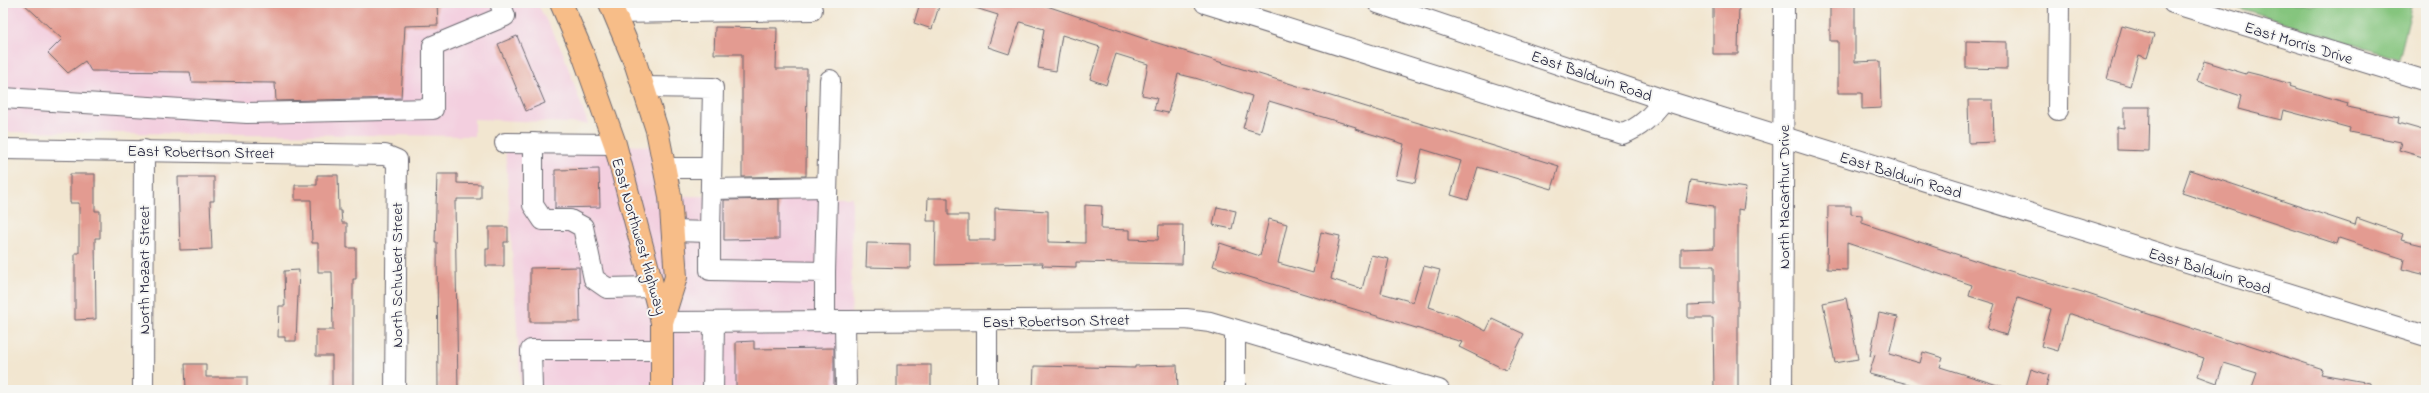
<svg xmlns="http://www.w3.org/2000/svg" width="2429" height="393" font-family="'Indie Flower',sans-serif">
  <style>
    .built { fill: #f3cfdf }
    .green { fill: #85c57e; stroke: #54745c }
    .building { fill: #e39b91 }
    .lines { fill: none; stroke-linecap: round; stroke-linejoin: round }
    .minor-casing { stroke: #6b676f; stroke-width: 22 }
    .major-casing { stroke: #6b676f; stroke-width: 24 }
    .minor { stroke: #fff; stroke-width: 20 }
    .major { stroke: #f7bd88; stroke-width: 22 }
    .labels { text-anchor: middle; stroke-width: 4; stroke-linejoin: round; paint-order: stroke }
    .street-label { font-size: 16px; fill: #22223b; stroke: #f6f6f2 }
  </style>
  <rect width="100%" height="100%" fill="#f6f6f2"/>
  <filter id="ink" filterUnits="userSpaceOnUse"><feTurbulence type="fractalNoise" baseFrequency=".025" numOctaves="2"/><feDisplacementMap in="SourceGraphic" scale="8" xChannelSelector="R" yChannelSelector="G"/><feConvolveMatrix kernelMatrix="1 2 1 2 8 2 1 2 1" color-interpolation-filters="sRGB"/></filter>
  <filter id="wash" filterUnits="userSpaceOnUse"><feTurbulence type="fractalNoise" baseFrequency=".012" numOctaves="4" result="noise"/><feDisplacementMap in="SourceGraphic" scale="16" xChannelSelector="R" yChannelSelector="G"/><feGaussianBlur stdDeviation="0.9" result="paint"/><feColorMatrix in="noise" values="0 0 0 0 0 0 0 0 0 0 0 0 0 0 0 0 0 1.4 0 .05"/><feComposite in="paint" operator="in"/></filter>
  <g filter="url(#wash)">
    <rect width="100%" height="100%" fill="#f2e6d0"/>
    <!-- built -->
    <g class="built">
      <polygon points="3,3 537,3 562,50 588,124 474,119 474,136 3,132"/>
      <polygon points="505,143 660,146 670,196 852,197 851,390 521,390"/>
    </g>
    <!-- green -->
    <polygon class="green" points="2224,3 2413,3 2399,59"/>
    <g id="blocks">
      <!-- building -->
      <g class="building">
        <polygon points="23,3 437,3 438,25 405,26 401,98 276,101 275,83 192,82 190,72 91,71 85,61 68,73 48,53 62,39"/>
        <polygon points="920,3 940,3 932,29 914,23"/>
        <polygon points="970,3 1038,3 1151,41 1559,166 1552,189 1478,167 1468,200 1451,195 1461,161 1422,149 1415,183 1396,179 1404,144 1355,129 1356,127 1269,101 1260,133 1243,128 1252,96 1195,78 1178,74 1168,113 1154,110 1157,98 1142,95 1148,64 1116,54 1106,85 1090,79 1100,47 1062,35 1056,71 1038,68 1044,29 1020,22 1009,54 988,47 998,15 969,6"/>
        <polygon points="1713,3 1739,3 1738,54 1713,54"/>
        <polygon points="1830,3 1855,3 1855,62 1880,61 1881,108 1862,109 1862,93 1838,93 1838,41 1830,41"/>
        <polygon points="2122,26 2154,35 2147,58 2139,55 2130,86 2107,79"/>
        <polygon points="715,27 777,28 776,69 807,69 806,176 742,177 742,54 714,54"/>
        <polygon points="517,36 545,103 526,111 498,44"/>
        <polygon points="1966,41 2007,42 2007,69 1966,68"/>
        <polygon points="2204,61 2246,74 2247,72 2263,76 2290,84 2289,86 2348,103 2347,107 2399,117 2398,123 2426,131 2426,158 2399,150 2401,142 2349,132 2350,128 2283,110 2281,120 2238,109 2241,96 2197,81"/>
        <polygon points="1968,100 1993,100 1994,142 1969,143"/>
        <polygon points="2124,107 2150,107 2149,151 2117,150 2117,127 2124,128"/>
        <polygon points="599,169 600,207 555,208 555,170"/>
        <polygon points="2190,170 2355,225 2357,218 2403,234 2401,240 2426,246 2426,275 2402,269 2404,259 2339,238 2337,244 2182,193"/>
        <polygon points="70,174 95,174 95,211 100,211 100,238 95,238 96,319 75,320 75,253 79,253 79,203 70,203"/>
        <polygon points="437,174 457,174 457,183 481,184 481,199 457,199 457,202 455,202 458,390 438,390 437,242 435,242"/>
        <polygon points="317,175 338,175 339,211 341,211 342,223 347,223 347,248 356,248 356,279 353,279 353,390 332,390 332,356 316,356 316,330 333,330 332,272 318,272 318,243 312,243 311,200 295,200 295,185 317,185"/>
        <polygon points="178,177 214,177 214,201 210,201 212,249 180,250"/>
        <polygon points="1690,180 1746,188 1743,210 1738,209 1738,390 1714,390 1713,318 1688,318 1688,305 1714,304 1714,266 1681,266 1681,249 1714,248 1714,206 1686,202"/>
        <polygon points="928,198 948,198 948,215 968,215 968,240 995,240 995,208 1048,211 1048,242 1085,243 1085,205 1102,206 1101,229 1130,230 1130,239 1158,240 1159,225 1183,225 1182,264 1076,262 1076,267 1042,266 1043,263 935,265 936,221 927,221"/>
        <polygon points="779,199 779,239 724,240 724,200"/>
        <polygon points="1828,206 1851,206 1851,214 1862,215 1862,223 1986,264 2082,292 2236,343 2237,341 2323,369 2321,374 2370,383 2370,390 2251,390 2257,373 2224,363 2217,383 2198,376 2204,358 2071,314 2068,314 2058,351 2041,346 2051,309 2018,298 2006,335 1987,329 1995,304 1969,296 1972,285 1847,243 1847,270 1827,269"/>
        <polygon points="1217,207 1236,211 1232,229 1213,225"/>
        <polygon points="1269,219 1287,224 1278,263 1313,273 1321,232 1340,236 1331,279 1362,289 1371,255 1389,259 1381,293 1413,302 1424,266 1440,270 1429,307 1457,316 1486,331 1492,319 1524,334 1506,370 1459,347 1462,342 1213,266 1220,243 1260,256"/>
        <polygon points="489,227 508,227 508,242 504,242 504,266 486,266 486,249 489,249"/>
        <polygon points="867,243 910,244 910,268 866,267"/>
        <polygon points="579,267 580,322 530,322 530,268"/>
        <polygon points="299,270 296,341 285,341 285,337 278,337 279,306 285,306 284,271"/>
        <polygon points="1846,298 1858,359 1835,363 1823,303"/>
        <polygon points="1879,313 1898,317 1889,354 1920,363 1923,352 1943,358 1940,367 2004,387 2004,390 1932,390 1869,374 1875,355 1870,356"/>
        <polygon points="754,341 754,349 834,348 834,390 736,390 736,342"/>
        <polygon points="185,364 206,364 206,377 247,377 247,390 186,390"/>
        <rect x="897" y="365" width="34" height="24"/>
        <polygon points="1177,365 1178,390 1033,390 1034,366 1135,368 1135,366"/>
        <polygon points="2031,369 2049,375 2045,390 2025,390"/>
      </g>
    </g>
  </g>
  <g filter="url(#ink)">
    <use href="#blocks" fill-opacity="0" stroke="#6b676f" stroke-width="1"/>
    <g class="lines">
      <!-- minor casing -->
      <g class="minor-casing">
        <g id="minor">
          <path d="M1205 3 1622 134C1641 128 1652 115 1664 100"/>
          <polyline points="1378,3 1664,100 2426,336"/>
          <polyline points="2173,3 2426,81"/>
          <polyline points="615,13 812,10"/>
          <polyline points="643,87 713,88 710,232"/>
          <polyline points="3,98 247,113 433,109 433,46 505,16 500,3"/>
          <polyline points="2058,110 2059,3"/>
          <polyline points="505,143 615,144"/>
          <polyline points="533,143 533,205 543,220 570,220 583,227 594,279 607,288 653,287"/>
          <polyline points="3,149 385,155 397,160 395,390"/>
          <polyline points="664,168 711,168"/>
          <polyline points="711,189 827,187"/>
          <polyline points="673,231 710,232 710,270 825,272 825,322"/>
          <polyline points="825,272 830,80"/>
          <polyline points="662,322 1186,319 1210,322 1439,390"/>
          <polyline points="845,322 846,390"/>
          <polyline points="143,390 144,150"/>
          <polyline points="532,390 531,350 662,350"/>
          <polyline points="713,390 714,322"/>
          <polyline points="987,390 987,321"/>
          <polyline points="1235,390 1235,330"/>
          <polyline points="1782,390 1784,3"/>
        </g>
      </g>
      <!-- major casing -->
      <g class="major-casing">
        <g id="major">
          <polyline points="561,3 583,54 615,144 662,322"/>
          <polyline points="610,3 636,65 657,130 670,196 676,277 662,322 662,390"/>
        </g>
      </g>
      <!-- minor -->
      <use href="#minor" class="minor"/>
      <!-- major -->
      <use href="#major" class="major"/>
    </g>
  </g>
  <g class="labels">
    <!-- street labels -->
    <g class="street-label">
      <text transform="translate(2299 42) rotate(17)" y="6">East Morris Drive</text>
      <text transform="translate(1592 75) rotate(19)" y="6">East Baldwin Road</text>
      <text transform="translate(201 151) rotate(1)" y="6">East Robertson Street</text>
      <text transform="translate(1901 174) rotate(17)" y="6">East Baldwin Road</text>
      <text transform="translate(1783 197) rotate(-90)" y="6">North Macarthur Drive</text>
      <text transform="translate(640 236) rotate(74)" y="6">East Northwest Highway</text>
      <text transform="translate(143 270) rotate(-90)" y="6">North Mozart Street</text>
      <text transform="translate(2210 270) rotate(17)" y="6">East Baldwin Road</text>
      <text transform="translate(396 275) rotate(-90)" y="6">North Schubert Street</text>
      <text transform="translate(1056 320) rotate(-1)" y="6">East Robertson Street</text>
    </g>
  </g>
  <!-- margin -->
  <rect width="2429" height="393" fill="none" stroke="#f6f6f2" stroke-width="16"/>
</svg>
